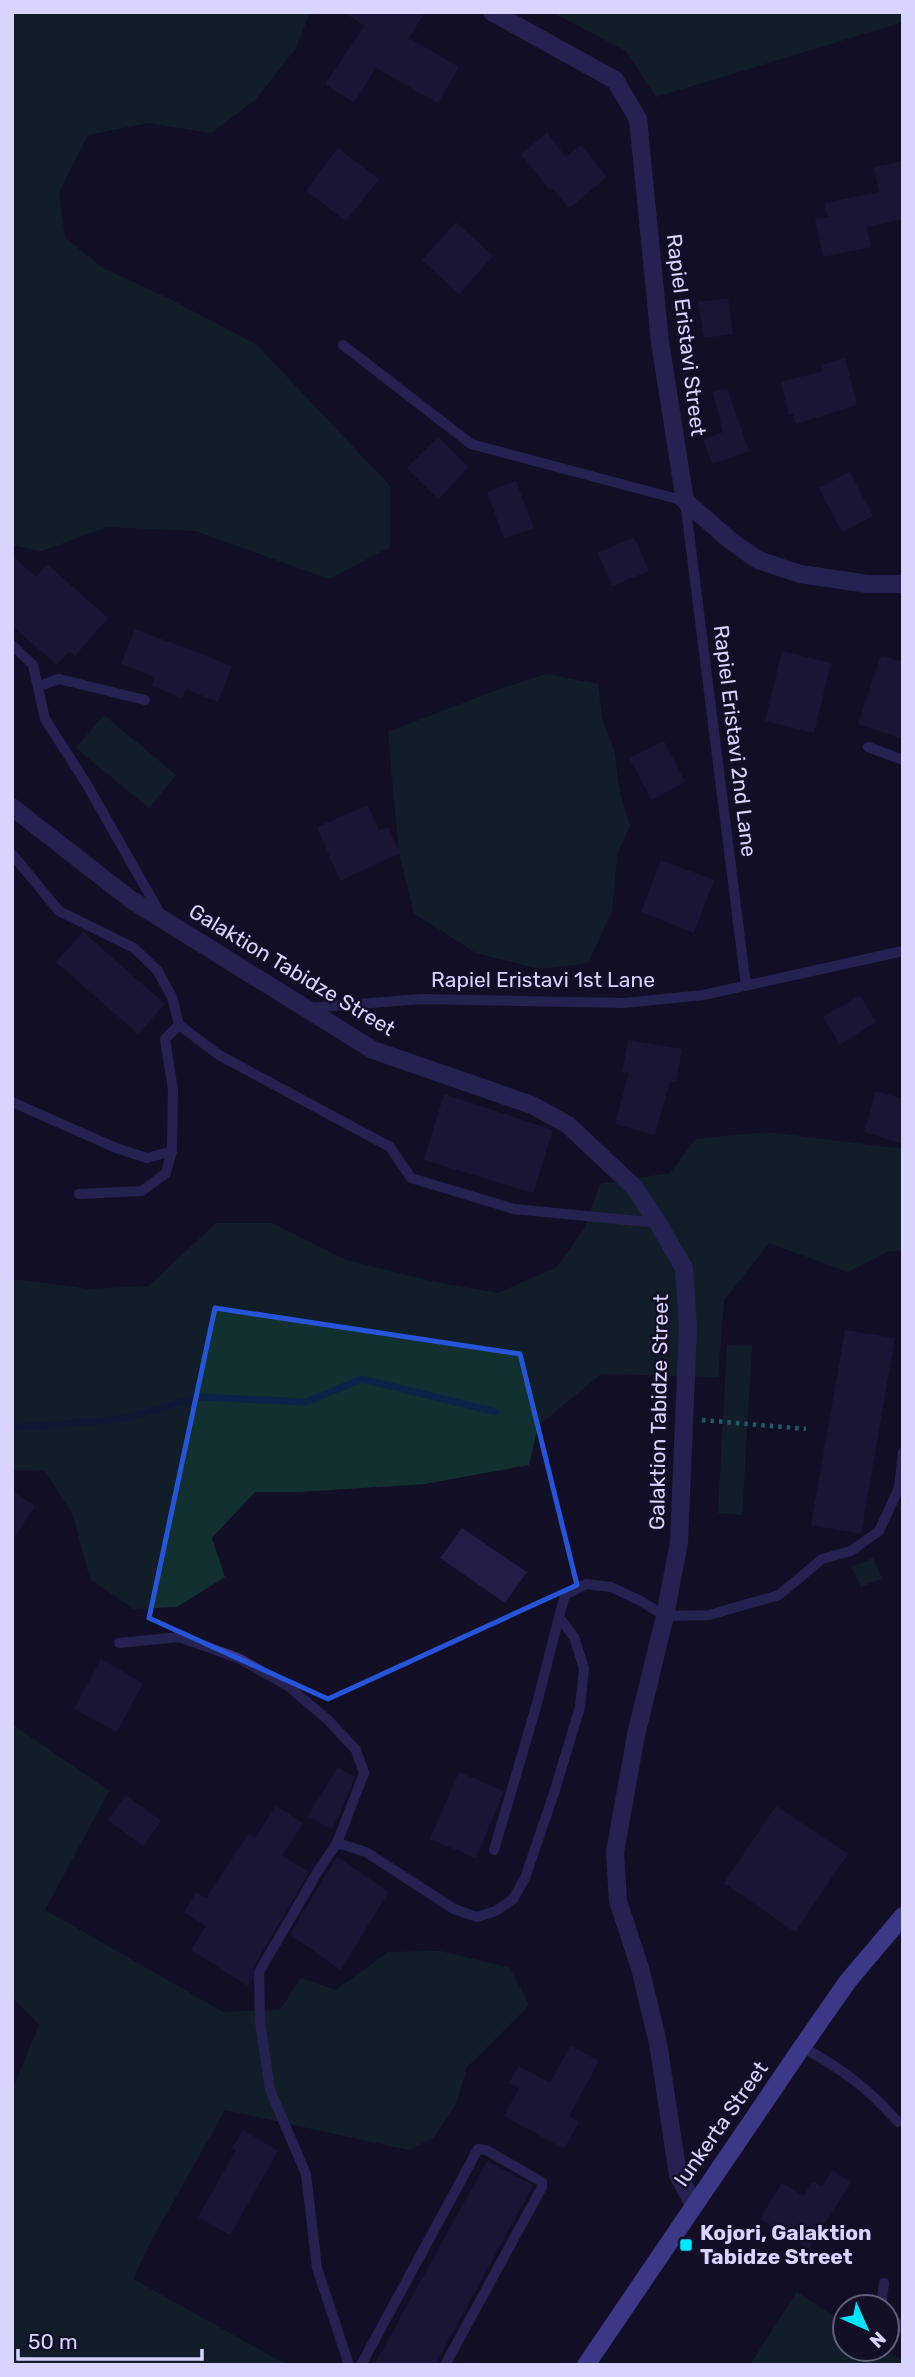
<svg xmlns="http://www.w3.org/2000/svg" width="915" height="2377" font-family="Rubik,sans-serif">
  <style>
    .green { fill: #12302f }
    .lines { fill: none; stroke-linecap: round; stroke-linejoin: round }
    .stream { stroke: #0c2248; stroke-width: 7 }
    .building { fill: #241b47 }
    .path { stroke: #2fb8b0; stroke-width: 4.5; stroke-dasharray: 3.5 5; stroke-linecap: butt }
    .lane { stroke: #3d3a85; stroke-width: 10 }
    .street { stroke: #3d3a85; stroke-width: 18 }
    .secondary { stroke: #6f6bff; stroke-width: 18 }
    .marked { fill: none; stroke: #2655da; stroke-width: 5; stroke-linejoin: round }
    .poi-dot { fill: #00e5ff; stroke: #130f26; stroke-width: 2.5 }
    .labels { text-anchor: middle; stroke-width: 5; stroke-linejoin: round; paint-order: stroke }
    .street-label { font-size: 21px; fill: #d9d4ff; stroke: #130f26 }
    .poi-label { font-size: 21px; font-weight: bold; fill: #d9d4ff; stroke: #130f26; text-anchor: start }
  </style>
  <rect width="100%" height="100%" fill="#130f26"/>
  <!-- green -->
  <g class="green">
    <polygon points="12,12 310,12 296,48 255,100 211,133 148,123 88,135 59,192 65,238 103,268 170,299 257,345 390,486 390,547 329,579 196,531 107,527 42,551 12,545"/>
    <polygon points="552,12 903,12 903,22 656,97 626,51"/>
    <polygon points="546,674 598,684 602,719 614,750 620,793 630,826 617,855 612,911 588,963 540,969 476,953 414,913 399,853 388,732 497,690"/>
    <polygon points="104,715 176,775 149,808 76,748"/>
    <polygon points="767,1132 903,1149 903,1250 887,1252 848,1272 769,1243 724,1300 718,1377 601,1374 538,1426 529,1465 425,1484 299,1492 255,1492 212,1538 225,1577 177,1607 134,1609 90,1579 73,1515 44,1470 12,1471 12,1279 88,1289 149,1286 216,1223 272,1223 346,1260 435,1282 498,1293 557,1267 585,1228 600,1184 670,1173 696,1139"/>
    <polygon points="727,1345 752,1346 742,1515 718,1513"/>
    <polygon points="873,1558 882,1578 861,1587 852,1567"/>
    <polygon points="12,1724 109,1791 45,1910 223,2012 280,2010 301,1978 336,1990 388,1952 440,1951 510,1968 529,2005 467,2067 456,2104 433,2138 409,2150 225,2110 152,2239 133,2279 287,2365 12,2365 12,2091 39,2025 12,1997"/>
    <polygon points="797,2292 845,2324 845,2349 884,2349 903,2361 903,2365 750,2365"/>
  </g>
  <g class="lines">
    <!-- stream -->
    <polyline class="stream" points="12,1428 123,1419 199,1397 306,1402 362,1379 496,1412"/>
  </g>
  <!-- building -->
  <g class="building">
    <polygon points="343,12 425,12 409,38 459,67 438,103 376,68 354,103 325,84 365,26"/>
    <polygon points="547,133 566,157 581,145 607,177 569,208 552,188 550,190 521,154"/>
    <polygon points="338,148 379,179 346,221 306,191"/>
    <polygon points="903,161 903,219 867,227 871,247 823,257 815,219 828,217 824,203 879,192 874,167"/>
    <polygon points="456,222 493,256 459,294 422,260"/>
    <polygon points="728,298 733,334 704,338 698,302"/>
    <polygon points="845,358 857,405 796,424 793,414 789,415 781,382 823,371 822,365"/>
    <polygon points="727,388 749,451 712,464 703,440 723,432 713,392"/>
    <polygon points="438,437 469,467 438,499 407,468"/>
    <polygon points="850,472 873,516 842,532 819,488"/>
    <polygon points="516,481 534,528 504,539 487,492"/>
    <polygon points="634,537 649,571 612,586 598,553"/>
    <polygon points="12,556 36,577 47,564 108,618 75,656 70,651 57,665 12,626"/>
    <polygon points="135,629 232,666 218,702 186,689 182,698 152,686 155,677 121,664"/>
    <polygon points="782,651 831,663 814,733 765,721"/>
    <polygon points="881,655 903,662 903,739 858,724"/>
    <polygon points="664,741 685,782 652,800 629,758"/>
    <polygon points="368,805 379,830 388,827 400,853 340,881 317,827"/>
    <polygon points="661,860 714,880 694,933 641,912"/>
    <polygon points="83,932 165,1004 138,1034 56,962"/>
    <polygon points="860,995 876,1022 840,1044 823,1017"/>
    <polygon points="628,1040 682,1049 676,1082 670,1081 655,1135 615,1124 629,1073 622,1072"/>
    <polygon points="876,1091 903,1099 903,1144 864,1132"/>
    <polygon points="444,1094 553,1130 533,1193 424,1160"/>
    <polygon points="845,1330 895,1338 861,1534 811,1525"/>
    <polygon points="12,1491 35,1506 12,1541"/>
    <polygon points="462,1528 527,1572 505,1603 440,1558"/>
    <polygon points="101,1659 143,1683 117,1732 74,1709"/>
    <polygon points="338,1767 355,1777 340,1814 331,1829 308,1816"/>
    <polygon points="459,1772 504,1791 476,1858 430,1839"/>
    <polygon points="126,1795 161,1821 143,1846 108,1820"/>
    <polygon points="276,1806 303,1823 282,1856 309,1872 253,1968 252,1981 248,1986 191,1950 206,1926 184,1912 196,1892 206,1898 248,1834 255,1838"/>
    <polygon points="776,1806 848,1854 795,1932 724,1883"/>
    <polygon points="337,1857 389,1892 340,1970 290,1934"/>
    <polygon points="570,2046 599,2061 569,2116 579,2122 564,2149 504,2116 519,2088 509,2083 519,2066 550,2083"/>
    <polygon points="243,2130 278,2151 230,2235 198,2217 236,2150 232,2148"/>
    <polygon points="487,2161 533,2185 435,2365 374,2365"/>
    <polygon points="832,2170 851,2182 809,2249 760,2219 782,2183 803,2196 813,2181 822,2187"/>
  </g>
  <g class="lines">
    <!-- path -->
    <polyline class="path" points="702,1420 806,1429"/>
    <!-- lane -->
    <g class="lane">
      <polyline points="343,345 471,444 685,501 746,986"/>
      <polyline points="12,645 33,665 45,719 86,783 161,915"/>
      <polyline points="39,686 59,679 145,700"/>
      <polyline points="868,747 903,760"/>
      <polyline points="12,854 59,911 134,948 157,970 172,997 179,1025"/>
      <polyline points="307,1008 422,999 624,1003 703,995 903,951"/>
      <polyline points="12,1102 116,1148 147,1158 172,1151"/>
      <polyline points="79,1194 142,1191 166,1173 172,1151 173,1090 165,1039 179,1025 219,1055 390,1147 411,1178 514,1209 658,1223"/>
      <polyline points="119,1643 179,1637 238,1658 288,1686 327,1719 356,1750 364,1773 337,1843 318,1871 259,1972 260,2021 270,2090 306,2174 317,2268 349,2365"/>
      <polyline points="337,1843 366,1852 454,1909 477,1917 496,1911 513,1899 525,1878 554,1793 580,1707 584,1668 574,1637 559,1617 565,1595 586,1584 611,1587 639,1600 665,1616 709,1615 779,1595 822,1559 851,1551 879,1531 899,1488 903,1452"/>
      <polyline points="494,1850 536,1707 559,1617"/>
      <path d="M802 2047C842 2069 867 2087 898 2122"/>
      <polyline points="881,2307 884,2283"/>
      <polyline points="887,2314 903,2328"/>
      <polyline points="361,2365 478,2149 486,2150 542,2182 542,2187 445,2365"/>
    </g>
    <!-- street -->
    <g class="street">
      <polyline points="492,12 615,80 638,119 660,342 685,501 731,541 758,560 800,574 868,584 903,584"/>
      <polyline points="12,807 130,899 373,1050 532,1105 568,1125 634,1187 658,1223 684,1268 688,1327 679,1542 665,1616 636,1735 615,1852 618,1901 640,1968 658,2043 678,2175 693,2203"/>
    </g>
    <!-- secondary -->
    <polyline class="secondary" points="586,2365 802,2047 848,1981 903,1916"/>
  </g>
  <!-- marked area -->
  <path d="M0 0H915V2377H0ZM215 1308 520 1354 577 1585 328 1699 149 1618Z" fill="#130f26" fill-opacity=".55" fill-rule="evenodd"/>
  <path class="marked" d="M215 1308 520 1354 577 1585 328 1699 149 1618Z"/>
  <!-- markers -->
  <rect class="poi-dot" x="679" y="2238" width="14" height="14" rx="3.5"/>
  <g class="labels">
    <!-- street labels -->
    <g class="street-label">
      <text transform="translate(686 335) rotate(83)" y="7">Rapiel Eristavi Street</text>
      <text transform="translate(735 741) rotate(83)" y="7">Rapiel Eristavi 2nd Lane</text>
      <text transform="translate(292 970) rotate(31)" y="7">Galaktion Tabidze Street</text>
      <text x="543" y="987">Rapiel Eristavi 1st Lane</text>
      <text transform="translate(659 1412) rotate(-89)" y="7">Galaktion Tabidze Street</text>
      <text transform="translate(721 2124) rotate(-55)" y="7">Iunkerta Street</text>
    </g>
    <!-- poi labels -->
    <g class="poi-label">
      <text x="700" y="2240">Kojori, Galaktion<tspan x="700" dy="24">Tabidze Street</tspan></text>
    </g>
  </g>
  <!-- border -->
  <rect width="915" height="2377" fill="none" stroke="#d9d4ff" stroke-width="28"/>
  <!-- north arrow -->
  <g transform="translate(866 2328) rotate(135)"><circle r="33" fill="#130f26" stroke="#625e7d" stroke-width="2"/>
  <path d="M0-5L12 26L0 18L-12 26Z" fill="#00e5ff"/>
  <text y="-10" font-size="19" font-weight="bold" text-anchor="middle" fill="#d9d4ff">N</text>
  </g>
  <!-- scale -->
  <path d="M18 2349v10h184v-10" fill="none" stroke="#d9d4ff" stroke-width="3.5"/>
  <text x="28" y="2349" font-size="21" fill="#d9d4ff" stroke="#130f26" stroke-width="5" paint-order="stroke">50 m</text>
</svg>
